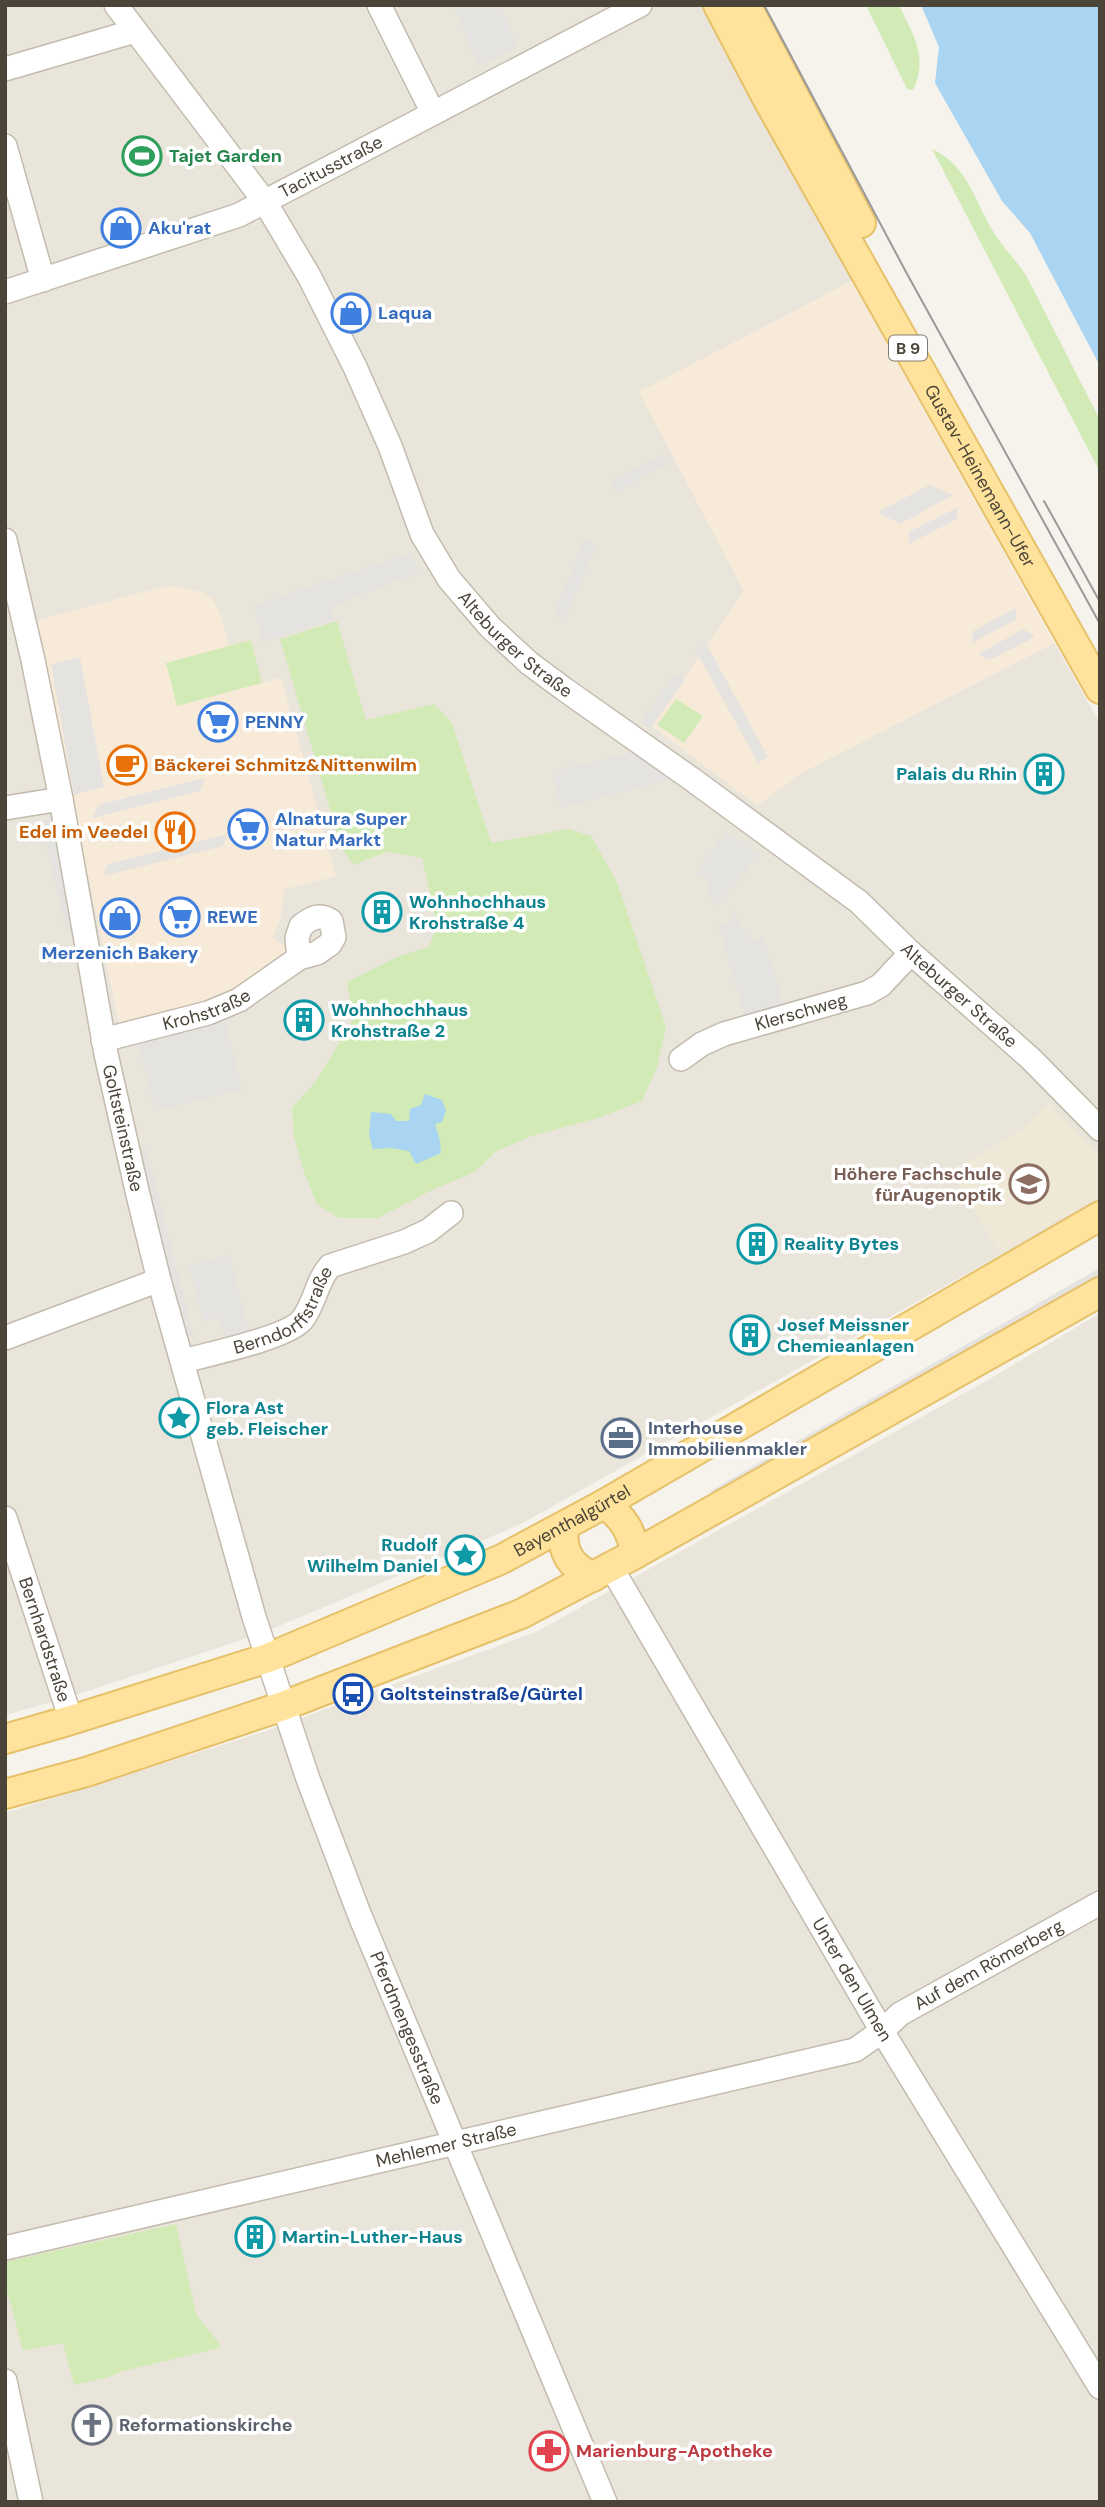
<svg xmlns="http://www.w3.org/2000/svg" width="1105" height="2507" font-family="'DM Sans',sans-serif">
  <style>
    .residential { fill: #eae5da; fill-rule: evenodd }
    .commercial { fill: #f7ead8 }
    .education { fill: #efe8d6 }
    .green { fill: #d2eab5 }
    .parking { fill: #e5e3e0 }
    .water { fill: #a9d4f2 }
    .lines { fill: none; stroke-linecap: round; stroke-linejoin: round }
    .minor-casing { stroke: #c2bbae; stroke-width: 26 }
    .major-casing { stroke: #e6c16a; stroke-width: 32 }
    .minor { stroke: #fff; stroke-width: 23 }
    .major { stroke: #ffe39c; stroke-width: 28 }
    .tram { stroke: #9a9a9a; stroke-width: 2 }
    .labels { text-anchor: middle; stroke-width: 7; stroke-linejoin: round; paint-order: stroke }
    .shield { fill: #fff; stroke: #817c74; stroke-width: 2 }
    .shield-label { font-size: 16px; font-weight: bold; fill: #4b4439 }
    .leisure-label { font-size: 18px; font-weight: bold; fill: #27864d; stroke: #fff; text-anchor: start }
    .street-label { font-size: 18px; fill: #4b4439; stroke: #fff }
    .shop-label { font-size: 18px; font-weight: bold; fill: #366cbe; stroke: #fff; text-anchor: start }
    .food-label { font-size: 18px; font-weight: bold; fill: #c56008; stroke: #fff; text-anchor: start }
    .culture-label { font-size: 18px; font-weight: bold; fill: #0d838f; stroke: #fff; text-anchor: start }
    .education-label { font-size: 18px; font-weight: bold; fill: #785e54; stroke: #fff; text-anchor: end }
    .service-label { font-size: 18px; font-weight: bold; fill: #4e5e75; stroke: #fff; text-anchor: start }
    .transit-label { font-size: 18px; font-weight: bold; fill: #164399; stroke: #fff; text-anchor: start }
    .worship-label { font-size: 18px; font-weight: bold; fill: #5b616d; stroke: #fff; text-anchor: start }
    .health-label { font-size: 18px; font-weight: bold; fill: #be3a42; stroke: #fff; text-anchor: start }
  </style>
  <rect width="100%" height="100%" fill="#f6f3ec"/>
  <!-- residential -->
  <g class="residential">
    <path d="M5 5H708L852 281 640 392 744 591 652 726 757 805 805 771 1054 643 1100 723V1199L521 1524 260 1634 70 1697 5 1715ZM159 588 221 617 229 646 262 683 281 678 335 876 284 889 280 920 272 937 288 951 120 1028 36 623 42 619Z"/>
    <polygon points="1100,1313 1100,2502 5,2502 5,1813 263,1732 536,1632 988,1380"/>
  </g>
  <!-- commercial -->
  <g class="commercial">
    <polygon points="852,281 1054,643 805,771 757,805 652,726 744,591 639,392"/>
    <polygon points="174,586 202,592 213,599 221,617 229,646 251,640 262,683 281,678 336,876 284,889 280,920 273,937 289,951 274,968 227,998 120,1028 36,623 42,619 159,588"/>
  </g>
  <!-- education -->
  <polygon class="education" points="1049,1103 1100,1157 1100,1196 1000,1254 951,1171 1020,1131"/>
  <!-- green -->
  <g class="green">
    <path d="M866 5H899C913 35 929 57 913 90L907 89Z"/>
    <path d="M932 149C970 166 975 206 997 237 1006 251 1018 262 1027 277L1100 420V472Z"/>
    <polygon points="337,621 366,720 434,704 452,723 491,843 568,829 591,836 617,882 666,1027 657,1067 642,1101 598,1118 531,1136 495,1152 475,1172 430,1191 378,1218 339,1218 317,1204 304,1172 294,1137 292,1108 317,1080 353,1019 347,982 397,957 429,947 437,925 422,858 387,852 353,865 341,847 280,639"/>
    <polygon points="251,640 262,683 177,706 166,663"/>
    <polygon points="676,699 703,716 684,743 657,725"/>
    <path d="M176 2224 196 2313C202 2326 216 2334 220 2348L123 2371 109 2377 74 2385 63 2343 23 2351 5 2283V2262Z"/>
  </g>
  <!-- parking -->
  <g class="parking">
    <polygon points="452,5 499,5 519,47 480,67"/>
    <polygon points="662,454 668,464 617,492 611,482"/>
    <polygon points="929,485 953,495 900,524 878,512"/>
    <polygon points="958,507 957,519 909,544 909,532"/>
    <polygon points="591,539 592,544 595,544 589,565 562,621 555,611 584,541"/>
    <polygon points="410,553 422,571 332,606 335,619 263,642 253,606"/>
    <polygon points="1016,608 1017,619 972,643 973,631"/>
    <polygon points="1024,629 1035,637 989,660 978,654"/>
    <polygon points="706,643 768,757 758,763 695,649"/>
    <polygon points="80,657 104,787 74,795 51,664"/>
    <polygon points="674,674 684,681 650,729 641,722"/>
    <polygon points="635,752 671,779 561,808 552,771"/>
    <polygon points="205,778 200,791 93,818 98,805"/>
    <polygon points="52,814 76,922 66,931 42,824"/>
    <polygon points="726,831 759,854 718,905 710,899 705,879 696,872"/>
    <polygon points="227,834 223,846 103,876 108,864"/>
    <polygon points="734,910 738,920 751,940 763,937 785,1007 745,1018 719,926 732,923 729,911"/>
    <polygon points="226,1021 242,1090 155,1111 138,1042"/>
    <polygon points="146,1147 193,1334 183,1341 135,1149"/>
    <polygon points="229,1255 250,1334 225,1341 219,1317 203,1321 189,1265"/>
    <polygon points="1100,1268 1100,1277 714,1497 710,1491"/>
  </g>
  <!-- water -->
  <g class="water">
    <polygon points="921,5 1100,5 1100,366 1030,233 1002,201 935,83 939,47"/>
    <polygon points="425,1094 442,1100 446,1111 442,1122 435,1124 440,1141 441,1153 416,1164 409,1151 390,1148 373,1149 369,1135 371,1112 391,1114 396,1121 409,1121 410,1109 421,1105"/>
  </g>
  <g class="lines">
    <!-- minor casing -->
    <g class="minor-casing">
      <g id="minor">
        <path id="s1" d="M116 5 265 202 309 276 355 367 390 446 422 534 449 579 490 627 529 663 564 689 693 780 859 902 911 953 1030 1058 1100 1129"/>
        <polyline points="379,5 433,113"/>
        <polyline points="5,69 135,31"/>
        <polyline points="5,146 43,280"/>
        <path id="s2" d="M5 292 239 215 640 5"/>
        <path id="s3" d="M5 540 33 660 61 799 106 1054 138 1195 159 1280 254 1617 308 1779 360 1916 605 2502"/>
        <polyline points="5,808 61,799"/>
        <path id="s4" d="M103 1040 208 1013 239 1000 299 958 317 953 330 944 334 937 331 921C320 913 311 918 301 926L297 938 299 958"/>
        <path id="s5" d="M681 1059 702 1044 724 1034 867 993 881 985 911 953"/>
        <polyline points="5,1338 159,1280"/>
        <path id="s6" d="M183 1361C209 1354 287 1338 302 1320 315 1304 316 1282 330 1266L404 1242 428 1231 451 1213"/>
        <path id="s7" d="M5 1518 71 1720"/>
        <path id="s8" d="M611 1567 882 2031 1100 2387"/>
        <path id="s9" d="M5 2248 855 2050 882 2031 900 2014 1100 1903"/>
        <polyline points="5,2381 31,2502"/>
      </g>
    </g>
    <!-- major casing -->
    <g class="major-casing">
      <g id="major">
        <path id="s10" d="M718 5 768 100 1100 689"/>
        <polyline points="746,5 861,223"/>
        <path d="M604 1504C623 1517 632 1531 635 1554"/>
        <path d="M564 1527C561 1552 570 1566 593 1577"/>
        <path id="s11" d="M5 1739 71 1720 268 1658 502 1559 604 1504 1100 1216"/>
        <polyline points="5,1794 86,1772 283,1706 521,1614 635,1554 1100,1292"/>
      </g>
    </g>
    <!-- minor -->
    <use href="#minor" class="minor"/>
    <!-- major -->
    <use href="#major" class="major"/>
    <!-- tram -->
    <g class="tram">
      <polyline points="764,5 906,272 1100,624"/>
      <polyline points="1044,501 1100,602"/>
    </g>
  </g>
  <!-- icons -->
  <defs>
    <g id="stadium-ring" transform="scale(2.0125)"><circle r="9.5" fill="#fff" stroke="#2e9e5b" stroke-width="1.5"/><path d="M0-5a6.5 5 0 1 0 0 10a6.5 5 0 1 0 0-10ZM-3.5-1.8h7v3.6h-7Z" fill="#2e9e5b"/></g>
    <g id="shop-ring" transform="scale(2.0125)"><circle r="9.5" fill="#fff" stroke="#3f7fe0" stroke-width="1.5"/><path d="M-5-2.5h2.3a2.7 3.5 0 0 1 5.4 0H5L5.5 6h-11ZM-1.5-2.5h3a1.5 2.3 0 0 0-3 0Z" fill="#3f7fe0"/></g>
    <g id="supermarket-ring" transform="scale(2.0125)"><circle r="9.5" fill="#fff" stroke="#3f7fe0" stroke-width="1.5"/><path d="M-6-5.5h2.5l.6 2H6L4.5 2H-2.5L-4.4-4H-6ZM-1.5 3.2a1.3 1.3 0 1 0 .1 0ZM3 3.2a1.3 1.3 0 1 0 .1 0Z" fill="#3f7fe0"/></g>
    <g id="cafe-ring" transform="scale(2.0125)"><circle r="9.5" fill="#fff" stroke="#e8710a" stroke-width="1.5"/><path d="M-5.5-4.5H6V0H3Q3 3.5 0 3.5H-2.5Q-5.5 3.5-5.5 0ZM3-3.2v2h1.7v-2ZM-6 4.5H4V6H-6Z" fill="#e8710a"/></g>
    <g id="building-ring" transform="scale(2.0125)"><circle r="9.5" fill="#fff" stroke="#0f9aa8" stroke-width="1.5"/><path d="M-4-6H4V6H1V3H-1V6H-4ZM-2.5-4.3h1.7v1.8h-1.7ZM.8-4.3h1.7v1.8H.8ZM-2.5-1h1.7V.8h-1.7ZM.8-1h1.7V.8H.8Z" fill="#0f9aa8"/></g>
    <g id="restaurant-ring" transform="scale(2.0125)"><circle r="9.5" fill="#fff" stroke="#e8710a" stroke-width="1.5"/><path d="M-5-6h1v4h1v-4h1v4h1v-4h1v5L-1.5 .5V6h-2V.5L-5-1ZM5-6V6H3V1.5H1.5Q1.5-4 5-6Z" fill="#e8710a"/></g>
    <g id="university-ring" transform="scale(2.0125)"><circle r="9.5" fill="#fff" stroke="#8d6e63" stroke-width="1.5"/><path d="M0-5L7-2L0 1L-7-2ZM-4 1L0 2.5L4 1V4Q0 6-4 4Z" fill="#8d6e63"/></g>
    <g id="sight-ring" transform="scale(2.0125)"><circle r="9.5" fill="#fff" stroke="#0f9aa8" stroke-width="1.5"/><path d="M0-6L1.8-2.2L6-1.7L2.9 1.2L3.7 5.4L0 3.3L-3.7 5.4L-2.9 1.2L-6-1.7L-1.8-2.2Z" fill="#0f9aa8"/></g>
    <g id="office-ring" transform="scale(2.0125)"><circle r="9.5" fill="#fff" stroke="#5c6f8a" stroke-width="1.5"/><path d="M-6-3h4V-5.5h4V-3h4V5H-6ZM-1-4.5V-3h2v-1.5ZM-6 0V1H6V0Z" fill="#5c6f8a"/></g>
    <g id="bus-ring" transform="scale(2.0125)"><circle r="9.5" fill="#fff" stroke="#1a4fb4" stroke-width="1.5"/><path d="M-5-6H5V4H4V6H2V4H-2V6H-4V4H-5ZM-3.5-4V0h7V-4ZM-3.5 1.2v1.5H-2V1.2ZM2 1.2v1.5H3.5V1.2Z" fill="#1a4fb4"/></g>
    <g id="church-ring" transform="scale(2.0125)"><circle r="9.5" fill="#fff" stroke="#6b7280" stroke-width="1.5"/><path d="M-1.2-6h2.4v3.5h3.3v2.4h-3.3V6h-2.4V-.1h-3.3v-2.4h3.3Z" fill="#6b7280"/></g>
    <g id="pharmacy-ring" transform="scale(2.0125)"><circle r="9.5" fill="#fff" stroke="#e0444e" stroke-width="1.5"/><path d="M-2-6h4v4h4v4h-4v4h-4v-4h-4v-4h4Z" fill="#e0444e"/></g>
  </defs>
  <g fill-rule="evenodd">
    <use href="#stadium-ring" x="142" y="156"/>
    <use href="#shop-ring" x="121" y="228"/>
    <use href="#shop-ring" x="351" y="313"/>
    <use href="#supermarket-ring" x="218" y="722"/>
    <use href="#cafe-ring" x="127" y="765"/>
    <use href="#building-ring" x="1044" y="774"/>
    <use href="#supermarket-ring" x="248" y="829"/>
    <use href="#restaurant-ring" x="175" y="832"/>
    <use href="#building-ring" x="382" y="912"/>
    <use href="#supermarket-ring" x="180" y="917"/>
    <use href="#shop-ring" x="120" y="918"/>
    <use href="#building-ring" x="304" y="1020"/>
    <use href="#university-ring" x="1029" y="1184"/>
    <use href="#building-ring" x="757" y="1244"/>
    <use href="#building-ring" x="750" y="1335"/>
    <use href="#sight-ring" x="179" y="1418"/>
    <use href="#office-ring" x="621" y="1438"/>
    <use href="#sight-ring" x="465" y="1555"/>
    <use href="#bus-ring" x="353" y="1694"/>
    <use href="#building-ring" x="255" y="2237"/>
    <use href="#church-ring" x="92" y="2425"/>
    <use href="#pharmacy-ring" x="549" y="2451"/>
  </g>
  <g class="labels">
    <!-- shield labels -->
    <rect class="shield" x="889" y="335.5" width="38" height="25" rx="5"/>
    <g class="shield-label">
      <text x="908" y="354">B 9</text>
    </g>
    <!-- leisure labels -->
    <g class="leisure-label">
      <text x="169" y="162">Tajet Garden</text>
    </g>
    <!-- street labels -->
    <g class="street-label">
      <text dy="6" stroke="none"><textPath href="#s2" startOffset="350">Tacitusstraße</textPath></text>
      <text dy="6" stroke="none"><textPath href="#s10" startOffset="539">Gustav-Heinemann-Ufer</textPath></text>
      <text dy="6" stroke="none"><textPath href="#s1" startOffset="761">Alteburger Straße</textPath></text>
      <text dy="6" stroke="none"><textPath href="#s1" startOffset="1328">Alteburger Straße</textPath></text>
      <text dy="6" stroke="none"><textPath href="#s4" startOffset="108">Krohstraße</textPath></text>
      <text dy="6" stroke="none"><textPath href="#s5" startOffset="130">Klerschweg</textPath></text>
      <text dy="6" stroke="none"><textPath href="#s3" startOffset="600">Goltsteinstraße</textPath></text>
      <text dy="6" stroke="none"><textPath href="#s6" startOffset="119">Berndorffstraße</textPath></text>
      <text dy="6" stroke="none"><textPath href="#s11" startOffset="609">Bayenthalgürtel</textPath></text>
      <text dy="6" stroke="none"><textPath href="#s7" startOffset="128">Bernhardstraße</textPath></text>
      <text dy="6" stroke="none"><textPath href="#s9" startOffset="1032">Auf dem Römerberg</textPath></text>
      <text dy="6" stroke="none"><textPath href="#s8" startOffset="478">Unter den Ulmen</textPath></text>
      <text dy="6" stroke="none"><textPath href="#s3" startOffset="1545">Pferdmengesstraße</textPath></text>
      <text dy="6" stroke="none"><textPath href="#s9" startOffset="453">Mehlemer Straße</textPath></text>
    </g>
    <!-- shop labels -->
    <g class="shop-label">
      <text x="148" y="234">Aku'rat</text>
      <text x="378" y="319">Laqua</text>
      <text x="245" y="728">PENNY</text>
      <text x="275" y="825">Alnatura Super<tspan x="275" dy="21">Natur Markt</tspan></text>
      <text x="207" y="923">REWE</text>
      <text x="120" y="959" text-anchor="middle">Merzenich Bakery</text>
    </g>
    <!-- food labels -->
    <g class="food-label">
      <text x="154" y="771">Bäckerei Schmitz&amp;Nittenwilm</text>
      <text x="148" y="838" text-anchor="end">Edel im Veedel</text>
    </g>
    <!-- culture labels -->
    <g class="culture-label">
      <text x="1017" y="780" text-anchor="end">Palais du Rhin</text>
      <text x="409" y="908">Wohnhochhaus<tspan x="409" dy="21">Krohstraße 4</tspan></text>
      <text x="331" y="1016">Wohnhochhaus<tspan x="331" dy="21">Krohstraße 2</tspan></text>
      <text x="784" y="1250">Reality Bytes</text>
      <text x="777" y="1331">Josef Meissner<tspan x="777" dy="21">Chemieanlagen</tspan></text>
      <text x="206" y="1414">Flora Ast<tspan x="206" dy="21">geb. Fleischer</tspan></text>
      <text x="438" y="1551" text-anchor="end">Rudolf<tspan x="438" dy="21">Wilhelm Daniel</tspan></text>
      <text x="282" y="2243">Martin-Luther-Haus</text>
    </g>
    <!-- education labels -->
    <g class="education-label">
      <text x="1002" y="1180">Höhere Fachschule<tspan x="1002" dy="21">fürAugenoptik</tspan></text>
    </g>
    <!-- service labels -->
    <g class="service-label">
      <text x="648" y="1434">Interhouse<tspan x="648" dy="21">Immobilienmakler</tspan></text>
    </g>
    <!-- transit labels -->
    <g class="transit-label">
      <text x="380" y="1700">Goltsteinstraße/Gürtel</text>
    </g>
    <!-- worship labels -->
    <g class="worship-label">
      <text x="119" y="2431">Reformationskirche</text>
    </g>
    <!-- health labels -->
    <g class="health-label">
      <text x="576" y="2457">Marienburg-Apotheke</text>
    </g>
  </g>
  <!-- border -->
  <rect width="1105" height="2507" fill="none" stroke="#4b4439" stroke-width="14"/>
</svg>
